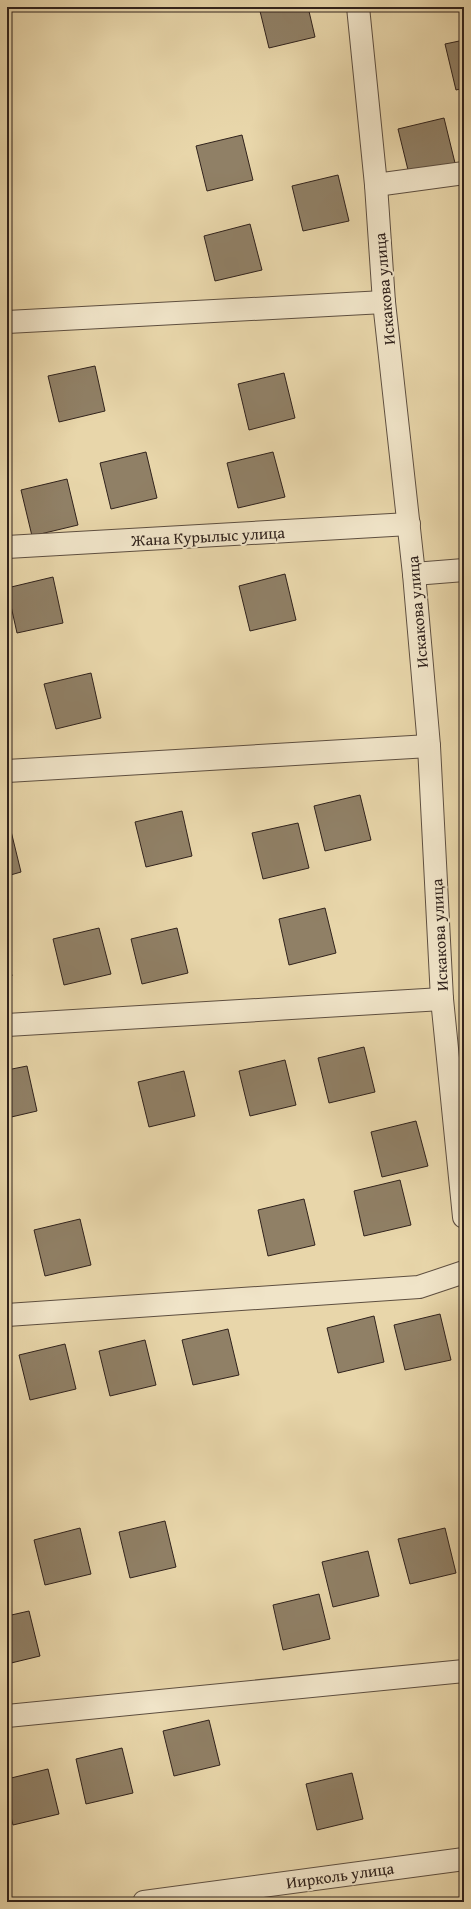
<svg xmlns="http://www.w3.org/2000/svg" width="471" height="1909" font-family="'Gentium Book Plus',serif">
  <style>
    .building { fill: #908066; stroke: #30221c }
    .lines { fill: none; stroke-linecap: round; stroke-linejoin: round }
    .minor-casing { stroke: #5e4f40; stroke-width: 24 }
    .minor { stroke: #f0e4c8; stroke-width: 22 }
    .labels { text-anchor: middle; stroke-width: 4; stroke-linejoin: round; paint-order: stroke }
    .street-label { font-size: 16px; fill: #30221c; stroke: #f0e4c8 }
  </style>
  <rect width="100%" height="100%" fill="#e8d6aa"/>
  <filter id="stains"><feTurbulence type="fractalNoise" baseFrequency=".005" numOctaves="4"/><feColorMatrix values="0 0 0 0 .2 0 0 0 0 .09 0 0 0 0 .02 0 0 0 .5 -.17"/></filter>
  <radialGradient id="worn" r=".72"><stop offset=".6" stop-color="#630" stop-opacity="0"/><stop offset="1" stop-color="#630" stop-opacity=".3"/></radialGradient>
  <!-- building -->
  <g class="building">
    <polygon points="259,7 308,7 315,37 269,48"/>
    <polygon points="464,40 464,88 456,90 445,44"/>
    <polygon points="444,118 455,163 409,174 398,129"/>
    <polygon points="242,135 253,180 207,191 196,146"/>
    <polygon points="338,175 349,221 303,231 292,186"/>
    <polygon points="250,224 262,270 215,281 204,236"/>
    <polygon points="95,366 105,411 59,422 48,376"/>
    <polygon points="284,373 295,418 249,430 238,384"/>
    <polygon points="146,452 157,498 111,509 100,463"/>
    <polygon points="273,452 285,497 238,508 227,463"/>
    <polygon points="67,479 78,525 32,536 21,490"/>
    <polygon points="285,574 296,620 250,631 239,586"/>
    <polygon points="53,577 63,623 17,633 7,588"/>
    <polygon points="91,673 101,718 56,729 44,684"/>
    <polygon points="360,795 371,840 325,851 314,806"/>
    <polygon points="464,806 464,824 460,807"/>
    <polygon points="182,811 192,856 146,867 135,822"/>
    <polygon points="298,823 309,868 263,879 252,833"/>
    <polygon points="10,827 21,872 7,876 7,828"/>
    <polygon points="325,908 336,953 289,965 279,919"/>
    <polygon points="99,928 111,974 64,985 53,939"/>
    <polygon points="177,928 188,973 142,984 131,939"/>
    <polygon points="7,954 12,976 7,977"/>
    <polygon points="364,1047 375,1092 329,1103 318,1058"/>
    <polygon points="285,1060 296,1105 250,1116 239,1071"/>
    <polygon points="27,1066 37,1111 7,1118 7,1070"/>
    <polygon points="184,1071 195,1116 149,1127 138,1082"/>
    <polygon points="416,1121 428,1166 382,1177 371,1132"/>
    <polygon points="400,1180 411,1225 364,1236 354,1191"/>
    <polygon points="304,1199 315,1245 268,1256 258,1210"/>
    <polygon points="80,1219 91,1265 45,1276 34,1230"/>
    <polygon points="440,1314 451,1360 405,1370 394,1325"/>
    <polygon points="374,1316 384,1362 338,1373 327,1328"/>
    <polygon points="228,1329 239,1375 193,1385 182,1340"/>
    <polygon points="145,1340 156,1385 110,1396 99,1351"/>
    <polygon points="65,1344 76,1389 30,1400 19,1355"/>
    <polygon points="165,1521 176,1567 130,1578 119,1532"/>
    <polygon points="80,1528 91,1574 45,1585 34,1540"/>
    <polygon points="445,1528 456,1573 410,1584 398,1539"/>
    <polygon points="368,1551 379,1596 333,1607 322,1562"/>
    <polygon points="319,1594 330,1639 283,1650 273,1605"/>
    <polygon points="29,1611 40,1656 7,1664 7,1616"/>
    <polygon points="209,1720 220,1765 174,1776 163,1731"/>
    <polygon points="122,1748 133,1793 86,1804 76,1759"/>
    <polygon points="48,1769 59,1814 13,1825 7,1801 7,1779"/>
    <polygon points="352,1773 363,1819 317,1830 306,1784"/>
  </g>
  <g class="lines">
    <!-- minor casing -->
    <g class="minor-casing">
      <g id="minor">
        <polyline points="358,7 376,185 384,302 414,574 429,746 442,999 464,1217"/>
        <polyline points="376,185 464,173"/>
        <polyline points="7,322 384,302"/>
        <polyline points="7,547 409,524"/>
        <polyline points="414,574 464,570"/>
        <polyline points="7,771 429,746"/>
        <polyline points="7,1025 442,999"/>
        <polyline points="7,1315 419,1287 464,1272"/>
        <polyline points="7,1716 464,1671"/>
        <polyline points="144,1902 464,1859"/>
      </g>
    </g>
    <!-- minor -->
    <use href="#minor" class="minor"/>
  </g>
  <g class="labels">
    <!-- street labels -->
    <g class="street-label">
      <text transform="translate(384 289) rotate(-95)" y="6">Искакова улица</text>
      <text transform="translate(208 536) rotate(-3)" y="6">Жана Курылыс улица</text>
      <text transform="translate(417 612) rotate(-95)" y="6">Искакова улица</text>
      <text transform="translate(439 935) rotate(-93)" y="6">Искакова улица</text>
      <text transform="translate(340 1875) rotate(-8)" y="6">Иирколь улица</text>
    </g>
  </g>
  <!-- margin -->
  <rect width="471" height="1909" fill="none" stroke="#e8d6aa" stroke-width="24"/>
  <rect x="8" y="8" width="455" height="1893" fill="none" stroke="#30221c" stroke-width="2"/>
  <rect x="12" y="12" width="447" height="1885" fill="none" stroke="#30221c"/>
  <rect width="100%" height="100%" filter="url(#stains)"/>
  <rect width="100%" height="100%" fill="url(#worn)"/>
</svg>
